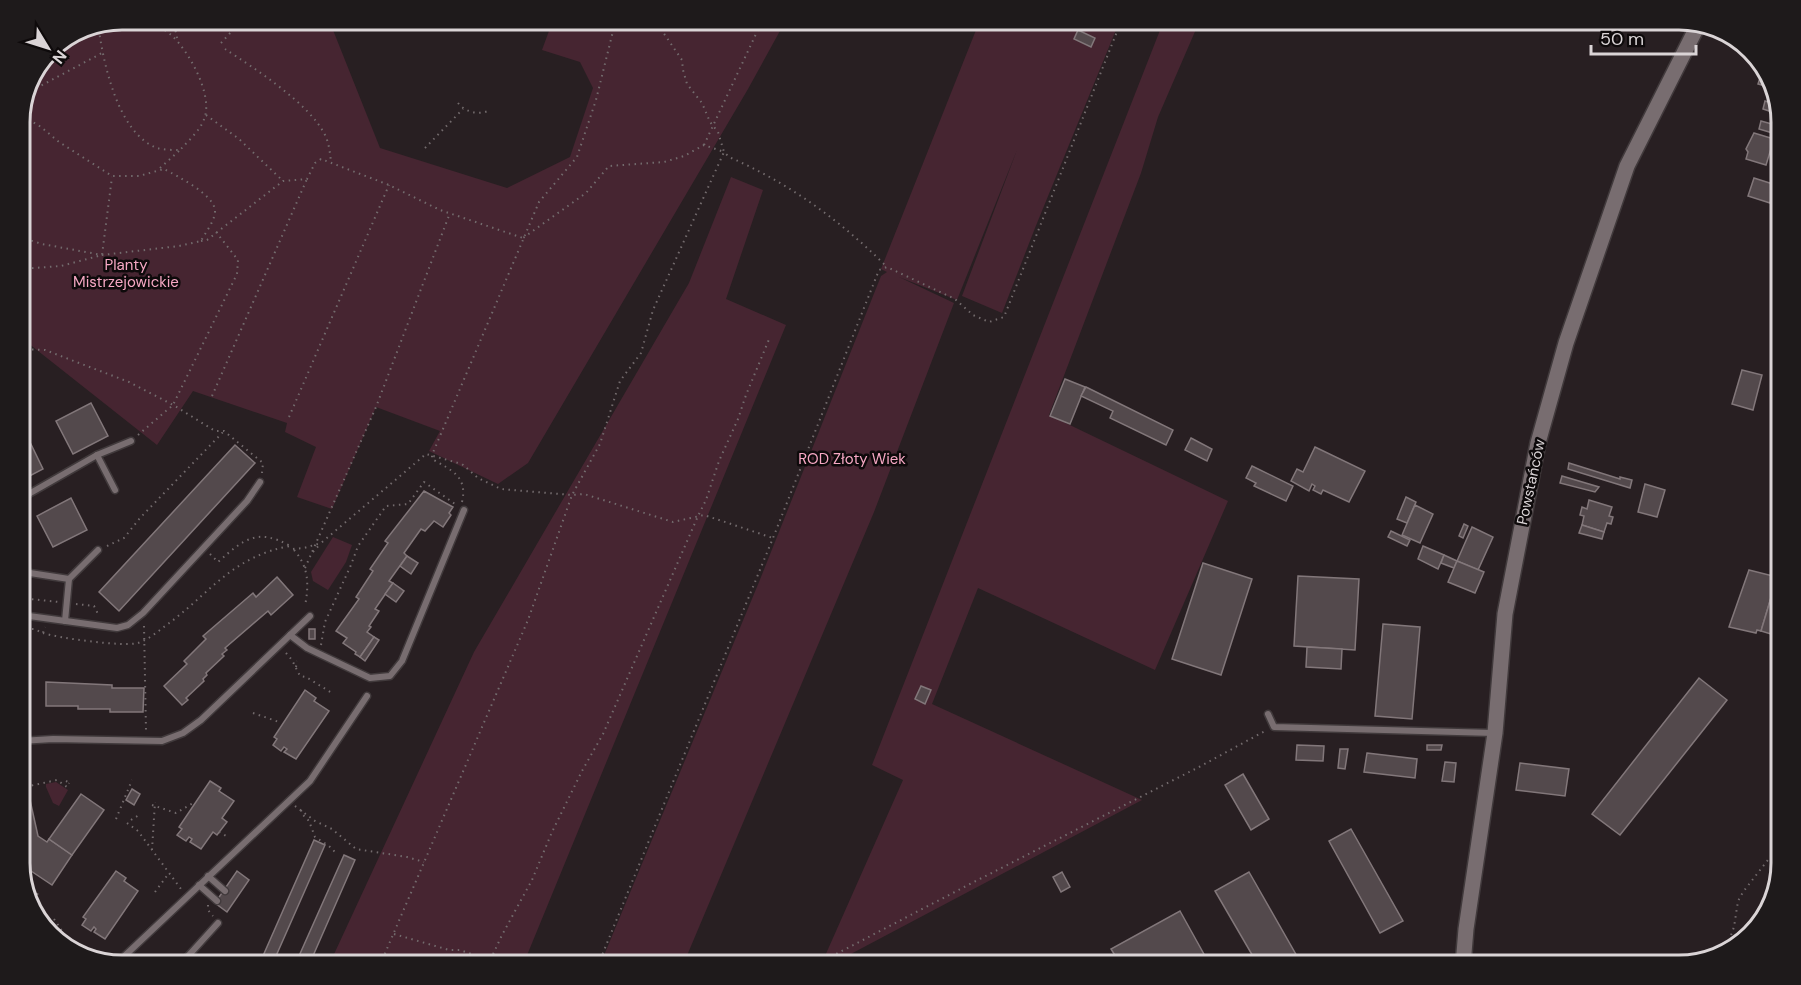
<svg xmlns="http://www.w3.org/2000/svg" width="1801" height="985" font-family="'DM Sans',sans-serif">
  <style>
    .green { fill: #462531 }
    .building { fill: #53494c; stroke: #82777a; stroke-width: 1.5 }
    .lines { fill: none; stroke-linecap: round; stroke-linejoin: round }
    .service-casing { stroke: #413a3c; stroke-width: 9 }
    .tertiary-casing { stroke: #413a3c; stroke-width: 18 }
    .path { stroke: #736b6d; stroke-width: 2; stroke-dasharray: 1.5 4.5; stroke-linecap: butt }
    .service { stroke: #786d70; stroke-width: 6 }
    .tertiary { stroke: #786d70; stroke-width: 15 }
    .labels { text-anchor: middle; stroke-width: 5; stroke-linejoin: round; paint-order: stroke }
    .park-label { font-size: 15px; fill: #f7a8c4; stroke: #0e0a0b }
    .street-label { font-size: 15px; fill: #dad4d6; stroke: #0e0a0b }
    .rim { fill: none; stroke: #dad4d6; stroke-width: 3 }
  </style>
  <rect width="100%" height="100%" fill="#281f22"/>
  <!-- green -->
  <g class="green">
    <polygon points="123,19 329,20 380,148 507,188 570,157 593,88 580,62 542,50 553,20 786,20 748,89 528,463 498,484 429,451 440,431 376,407 332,509 297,497 316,447 285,432 287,423 193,391 157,445 28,343 20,367 20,116 50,49 83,27"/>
    <polygon points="980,20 1120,20 1035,228 1002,313 962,296 1017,150 957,300 899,277 954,303 874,512 683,965 600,965 759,582 881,276 887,272 881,269"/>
    <polygon points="1164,20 1200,20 1158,117 1141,173 1049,415 1228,501 1155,670 978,588 932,704 1142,800 830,965 821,965 903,780 872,765"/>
    <polygon points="731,177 763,190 726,299 786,325 523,965 329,965 474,652 689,283"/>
    <polygon points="333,537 352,545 346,562 328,590 313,581 311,572"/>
    <polygon points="56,782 68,790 59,806 53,803 46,787 46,784"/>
  </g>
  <!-- building -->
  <g class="building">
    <polygon points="1078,30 1095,38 1091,47 1074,39"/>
    <polygon points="1764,65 1764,66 1772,88 1758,84"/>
    <polygon points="1765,101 1778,105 1781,119 1773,116 1775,113 1763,109"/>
    <polygon points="1761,121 1779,126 1776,134 1759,129"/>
    <polygon points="1754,133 1774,139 1766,165 1746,159 1748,152 1746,149"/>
    <polygon points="1754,178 1776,185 1774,190 1779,192 1777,198 1772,197 1770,203 1748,196"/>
    <polygon points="1742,370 1762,375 1753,410 1732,404"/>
    <polygon points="1065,379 1085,387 1070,424 1050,416"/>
    <polygon points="1086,387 1173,430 1166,445 1110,418 1113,411 1081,396"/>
    <polygon points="91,403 108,436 73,454 56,421"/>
    <polygon points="27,436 43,469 20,481 20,440"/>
    <polygon points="1191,438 1212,449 1207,461 1185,450"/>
    <polygon points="235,445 255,463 119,611 99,592"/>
    <polygon points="1315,447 1365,471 1349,502 1323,490 1321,494 1313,490 1315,486 1312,484 1309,491 1291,481 1297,469 1303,472"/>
    <polygon points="1569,463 1620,479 1620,477 1632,480 1630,488 1568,469"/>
    <polygon points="1252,466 1293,486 1286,501 1254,486 1256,483 1246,478"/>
    <polygon points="1562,476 1599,487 1595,492 1560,483"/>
    <polygon points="1645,484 1665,490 1657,517 1638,512"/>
    <polygon points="424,491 453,507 449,513 451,515 443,527 434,521 425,531 421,529 404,553 407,556 389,581 393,583 375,609 379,611 369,626 371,627 367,632 374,637 360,657 355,654 356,652 343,643 347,638 336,631 359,599 356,597 373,571 370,569 388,543 385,541"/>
    <polygon points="1406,497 1416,502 1407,523 1397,519"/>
    <polygon points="71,498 87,530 53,547 37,516"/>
    <polygon points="1589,500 1612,507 1609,516 1613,517 1611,524 1607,523 1604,532 1582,525 1584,516 1580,515 1582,507 1587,509"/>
    <polygon points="1415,505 1433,514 1420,543 1402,535"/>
    <polygon points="1464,524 1468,526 1463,538 1459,536"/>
    <polygon points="1582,525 1604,532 1602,539 1579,533"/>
    <polygon points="1472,527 1493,537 1478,570 1457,561"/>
    <polygon points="1391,531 1410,540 1407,546 1388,537"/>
    <polygon points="1423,546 1444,555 1438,569 1418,559"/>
    <polygon points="1444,555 1457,561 1454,568 1441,563"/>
    <polygon points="407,556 418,563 411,574 400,566"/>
    <polygon points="1457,561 1484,572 1475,593 1448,582"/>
    <polygon points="1203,563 1252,579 1221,675 1172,659"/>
    <polygon points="1749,570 1777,577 1761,631 1757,630 1756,633 1729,627"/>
    <polygon points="1298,576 1359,579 1355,650 1294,646"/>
    <polygon points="277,577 293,595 271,615 268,611 225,648 227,650 222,654 224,656 206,673 207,675 203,679 204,681 186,698 188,700 182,705 164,686 187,664 184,661 206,639 203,636 253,593 256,597"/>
    <polygon points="1777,578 1781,580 1781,637 1761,631"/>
    <polygon points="393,583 404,591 396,602 385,594"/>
    <polygon points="1383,624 1420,627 1412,719 1375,716"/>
    <rect x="309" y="629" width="6" height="10"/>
    <polygon points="374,637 379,640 365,661 360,657"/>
    <polygon points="1307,647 1342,649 1341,669 1306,667"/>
    <polygon points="1699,678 1727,700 1620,835 1592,814"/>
    <polygon points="46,682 112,685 112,688 144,688 143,712 110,712 110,709 78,709 78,706 46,706"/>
    <polygon points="921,686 931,690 925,704 915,699"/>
    <polygon points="305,690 316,698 314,701 329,711 296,759 284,752 287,749 284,747 281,751 273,745 277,739 274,737"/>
    <polygon points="1297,745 1324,746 1323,761 1296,760"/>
    <polygon points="1427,745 1442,745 1441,750 1427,750"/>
    <polygon points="1340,749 1348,749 1345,769 1338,768"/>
    <polygon points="1367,753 1417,759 1415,778 1364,772"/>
    <polygon points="1445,762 1456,763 1454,782 1442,781"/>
    <polygon points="1520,763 1569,769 1565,796 1516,790"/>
    <polygon points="1243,774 1269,819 1251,830 1225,785"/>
    <polygon points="210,781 221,788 219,791 234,801 222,818 227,822 217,835 213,832 201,849 190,842 192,839 189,837 186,841 177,835 182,829 179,827"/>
    <polygon points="132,789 140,794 134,805 126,800"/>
    <polygon points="28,791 38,836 47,842 49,839 72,855 52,885 28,869 30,867 27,865 22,872 20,869 20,792"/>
    <polygon points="81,794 104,810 72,855 49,839"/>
    <polygon points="1351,829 1403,921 1380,933 1329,841"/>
    <polygon points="314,840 325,845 272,965 259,965"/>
    <polygon points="344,855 355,860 309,965 295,965"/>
    <polygon points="116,871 126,878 124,881 138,891 105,939 94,932 96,929 94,927 91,931 82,925 86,919 83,917"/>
    <polygon points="237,871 249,880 227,912 215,903"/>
    <polygon points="1062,872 1070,887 1061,892 1053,877"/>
    <polygon points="1249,872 1302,965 1258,965 1215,891"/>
    <polygon points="1180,911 1210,965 1121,965 1111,949"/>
  </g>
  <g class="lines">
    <!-- service casing -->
    <g class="service-casing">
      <g id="service">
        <polyline points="97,455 115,490"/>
        <polyline points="20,499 97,455 131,441"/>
        <polyline points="20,579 30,573 69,579"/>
        <polyline points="20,617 29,616 117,628 128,625 143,613 247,501 260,482"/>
        <polyline points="65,621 69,579 98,550"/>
        <polyline points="290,635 307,648 370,678 390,676 402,661 464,510"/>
        <polyline points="1268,714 1274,727 1494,733"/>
        <polyline points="20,741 53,739 162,741 183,733 201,720 310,616"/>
        <polyline points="208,876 225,891"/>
        <polyline points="199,885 217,901"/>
        <polyline points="116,964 310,781 367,696"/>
        <polyline points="180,965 218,923"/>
      </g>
    </g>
    <!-- tertiary casing -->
    <g class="tertiary-casing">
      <polyline id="tertiary" points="1463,965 1466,929 1495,733 1505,614 1538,443 1566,343 1627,166 1698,25"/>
    </g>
    <!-- path -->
    <g class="path">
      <polyline points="173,19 178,42"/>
      <path d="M654 19 682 60 683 70 687 84 702 103 710 122 718 132 724 152 729 157C789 183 841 221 887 267"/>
      <path d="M98 24C103 61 117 133 157 148 164 150 173 150 180 150 189 140 202 129 205 116 212 93 188 49 170 34 161 26 147 23 136 19"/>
      <polyline points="221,43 243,19"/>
      <path d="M225 49C254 68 310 104 325 135 329 143 330 153 331 162"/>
      <polyline points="31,91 102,53"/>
      <path d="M458 103C465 112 478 115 488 111"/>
      <polyline points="206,115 239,139 283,181"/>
      <polyline points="704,145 763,19"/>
      <polyline points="425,148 463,109"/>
      <polyline points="160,168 180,150"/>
      <path d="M20 237 42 244 102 255 179 246 201 241C205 233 215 221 215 211 215 195 177 176 164 169L139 176H112L59 142 41 127 20 114"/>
      <polyline points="201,241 207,240 283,181 307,179 315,163 321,159 389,185 440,210 523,238"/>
      <polyline points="20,269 61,266 102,255 112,177"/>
      <polyline points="20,332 30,270"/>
      <polyline points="20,349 45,350 129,382 175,406 215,431 224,431 263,463 262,473"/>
      <polyline points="212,396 307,179"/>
      <polyline points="289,417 389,185"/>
      <polyline points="138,435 173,405 237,274 238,260 216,232"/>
      <path d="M462 502C468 476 451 470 432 459V455L539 202 577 157 596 100 616 19"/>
      <polyline points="107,546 124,538 140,518 224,431"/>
      <polyline points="293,549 304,548 321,543 426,454 462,464 478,478 501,489 572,495 584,494 673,522 704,515 773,538"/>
      <path d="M294 550C309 567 309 585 305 606"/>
      <polyline points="313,552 321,543"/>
      <path d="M210 554 218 562C243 540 257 527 290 546"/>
      <polyline points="305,568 376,407 450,213"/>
      <polyline points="20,598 59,602"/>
      <polyline points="76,604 94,606 98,614"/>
      <polyline points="144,626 146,731"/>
      <polyline points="20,629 34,629 43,633 45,627"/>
      <path d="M43 633C58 638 123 647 138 643 150 639 162 628 172 621 213 589 235 556 290 546"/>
      <polyline points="321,645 325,622 351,565 358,546 386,506 408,504 424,482 455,504"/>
      <polyline points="286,653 292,660 300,676 306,677 332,693"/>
      <polyline points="296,667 297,661"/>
      <polyline points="253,713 279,722"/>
      <polyline points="66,781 68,782"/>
      <polyline points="20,788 57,780 67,787 69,783"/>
      <polyline points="152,805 176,813 193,803"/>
      <polyline points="295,806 315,821 332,829 356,849 407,857 424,862"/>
      <polyline points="301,810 302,814 309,821 315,837 329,846 335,852"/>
      <polyline points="116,819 132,780"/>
      <polyline points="131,820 139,815"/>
      <polyline points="127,823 138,831 181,889"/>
      <polyline points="219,832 226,836"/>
      <polyline points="152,850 155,802"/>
      <polyline points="155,892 169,873"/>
      <polyline points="31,905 38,893"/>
      <polyline points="208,905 208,910 213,916"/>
      <polyline points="54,919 77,953"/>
      <polyline points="394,934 449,950 460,950 503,965"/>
      <polyline points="1718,955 1730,938 1734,927 1738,901 1743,892 1781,843"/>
      <polyline points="380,965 528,620 572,495 600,444 620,381 641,353 653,310 724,152 704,145 684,156 664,162 609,166 586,193 523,238"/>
      <polyline points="488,965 502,935 532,880 552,832 582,771 603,734 698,516 706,500 719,461 738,419 746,395 770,337"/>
      <polyline points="598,965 773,538 879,270 887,267 955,299 973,315 989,322 1004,317 1122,19"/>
      <polyline points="815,965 970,884 1199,767 1265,731"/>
    </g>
    <!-- service -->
    <use href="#service" class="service"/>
    <!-- tertiary -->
    <use href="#tertiary" class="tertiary"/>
  </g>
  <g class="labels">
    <!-- park labels -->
    <g class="park-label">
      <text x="126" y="270">Planty<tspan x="126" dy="17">Mistrzejowickie</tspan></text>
      <text x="852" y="464">ROD Złoty Wiek</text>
    </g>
    <!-- street labels -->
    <g class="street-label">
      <text transform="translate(1531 482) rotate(-78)" y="5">Powstańców</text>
    </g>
  </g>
  <!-- crop -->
  <path d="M0 0H1801V985H0ZM122 30H1679A92 92 0 0 1 1771 122V863A92 92 0 0 1 1679 955H122A92 92 0 0 1 30 863V122A92 92 0 0 1 122 30Z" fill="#1e1a1b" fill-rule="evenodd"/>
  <path class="rim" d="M122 30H1679A92 92 0 0 1 1771 122V863A92 92 0 0 1 1679 955H122A92 92 0 0 1 30 863V122A92 92 0 0 1 122 30Z"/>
  <!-- north arrow -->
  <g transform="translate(48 48) rotate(128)" stroke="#0e0a0b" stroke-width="4.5" paint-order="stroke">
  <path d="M0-4.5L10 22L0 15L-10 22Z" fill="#dad4d6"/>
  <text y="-9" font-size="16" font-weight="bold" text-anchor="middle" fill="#dad4d6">N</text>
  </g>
  <!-- scale -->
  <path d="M1591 45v9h105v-9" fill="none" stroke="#dad4d6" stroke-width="3"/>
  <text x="1600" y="45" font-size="18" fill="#dad4d6" stroke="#0e0a0b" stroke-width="4.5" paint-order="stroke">50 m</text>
</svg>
